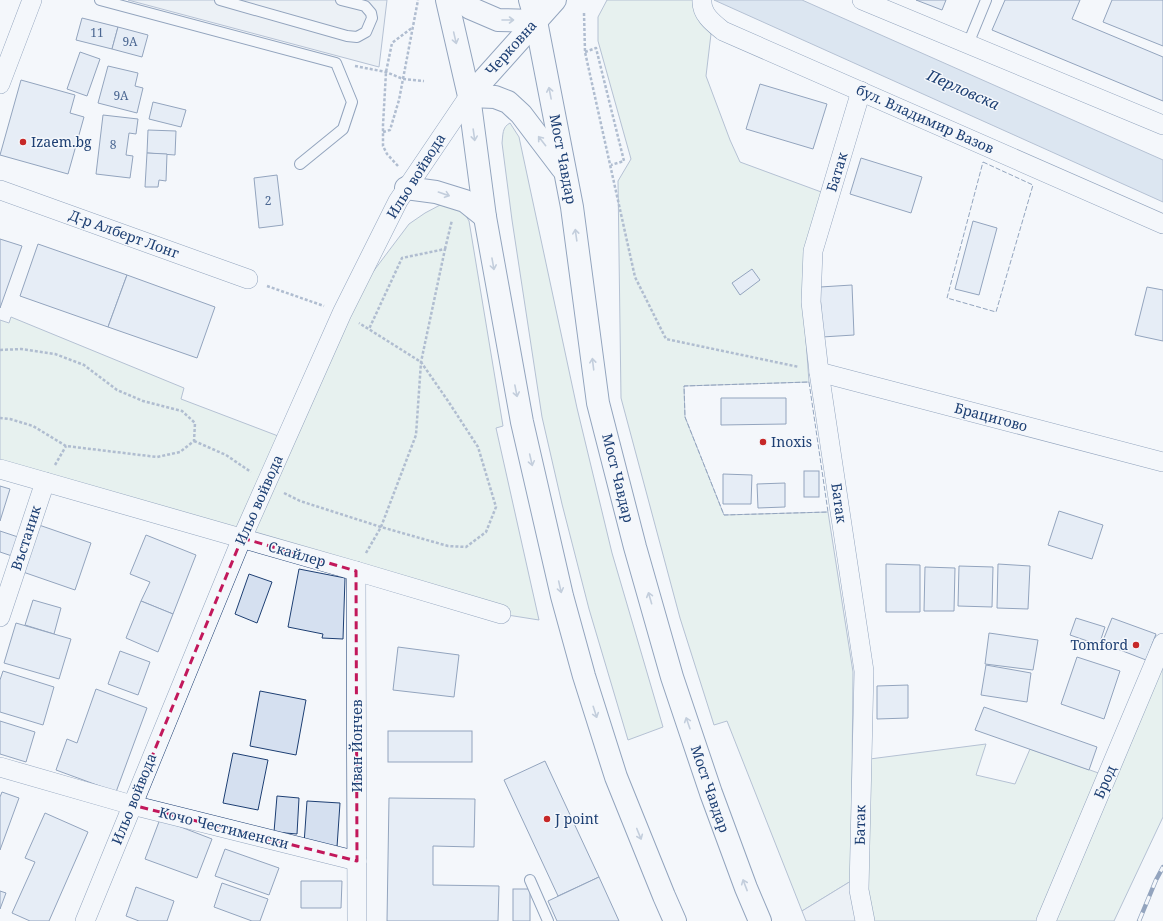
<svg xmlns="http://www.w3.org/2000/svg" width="1163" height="921" font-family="'Noto Serif',serif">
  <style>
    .green { fill: #d7e8df; stroke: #687fa3 }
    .parking { fill: #e3e8f0; stroke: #687fa3 }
    .water { fill: #bed0e5; stroke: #687fa3 }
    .building { fill: #d5e0f0; stroke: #1d3f73 }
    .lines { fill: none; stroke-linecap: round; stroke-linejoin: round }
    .service-casing { stroke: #1d3f73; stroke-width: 12 }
    .minor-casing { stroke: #1d3f73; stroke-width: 20 }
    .tertiary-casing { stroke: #1d3f73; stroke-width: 24 }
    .primary-casing { stroke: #1d3f73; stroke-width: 24 }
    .path { stroke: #5e769c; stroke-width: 2.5; stroke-dasharray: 3 2; stroke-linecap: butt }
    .service { stroke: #f4f7fb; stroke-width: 10 }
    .minor { stroke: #f4f7fb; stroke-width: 19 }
    .tertiary { stroke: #f4f7fb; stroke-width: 22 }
    .primary { stroke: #f4f7fb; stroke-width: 22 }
    .rail-casing { stroke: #1d3f73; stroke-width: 4.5 }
    .rail { stroke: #f4f7fb; stroke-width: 3; stroke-dasharray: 9; stroke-linecap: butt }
    .fence { stroke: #1d3f73; stroke-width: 1; stroke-dasharray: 5 2; stroke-linecap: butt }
    .oneway { stroke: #889bb7 }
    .marked { fill: none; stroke: #c2185b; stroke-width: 3; stroke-dasharray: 8 5; stroke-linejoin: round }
    .poi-dot { fill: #c62828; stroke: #f4f7fb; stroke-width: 1.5 }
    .labels { text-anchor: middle; stroke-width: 3; stroke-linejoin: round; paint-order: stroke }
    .number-label { font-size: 12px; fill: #4b6792 }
    .street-label { font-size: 14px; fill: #1d3f73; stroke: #f4f7fb }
    .poi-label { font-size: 14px; fill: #1d3f73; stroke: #f4f7fb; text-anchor: start }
    .water-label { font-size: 15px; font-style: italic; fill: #1d3f73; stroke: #f4f7fb }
  </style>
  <rect width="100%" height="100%" fill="#f4f7fb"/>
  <!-- green -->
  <g class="green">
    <path d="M607 0H693C692 13 703 25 711 34L706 76 730 140 740 162 824 193 803 299 809 382 684 386 685 417 724 515 828 512 853 672 851 881 802 911 727 721 714 725 680 618 621 398 618 181 631 159 598 41V17Z"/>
    <path d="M510 123 519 137 577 408 612 553 663 727 628 740 589 609 562 504 542 417 512 220 502 143C503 135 502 127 510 123Z"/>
    <polygon points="442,204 462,209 469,221 503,426 496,428 539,620 501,614 0,469 0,320 9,323 11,317 184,388 181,399 286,439 342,313 409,224 425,213"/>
    <polygon points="1163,665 1163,817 1114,921 1055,921"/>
    <polygon points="986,744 976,775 1015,784 1030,749 1107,776 1046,921 865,921 862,760"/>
  </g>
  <!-- parking -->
  <g class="parking">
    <polygon points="128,0 387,0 379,67"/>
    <polygon points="851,881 858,921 806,921 802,911"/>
  </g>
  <!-- water -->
  <polygon class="water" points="714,0 802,0 1163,160 1163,202"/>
  <!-- building -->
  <g class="building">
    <polygon points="916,0 946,0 942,10"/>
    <polygon points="1005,0 1080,0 1072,19 1163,57 1163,101 992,30"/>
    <polygon points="1112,0 1163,0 1163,46 1103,22"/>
    <polygon points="82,18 118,27 112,49 76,40"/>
    <polygon points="118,27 148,35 142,57 112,49"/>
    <polygon points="80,52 100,59 87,96 67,89"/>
    <polygon points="108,66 138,73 135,86 143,88 137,113 98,103"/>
    <polygon points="21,80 75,95 70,113 84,117 68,174 0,155"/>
    <polygon points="760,84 827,104 813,149 746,129"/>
    <polygon points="153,102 186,110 181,127 149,119"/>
    <polygon points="103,115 138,119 136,134 129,133 126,155 133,156 130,178 96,174"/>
    <polygon points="148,130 176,131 175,155 147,153"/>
    <polygon points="147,153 167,154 166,181 159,180 158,187 145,187"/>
    <polygon points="861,158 922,177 911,213 850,194"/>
    <polygon points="277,175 283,225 259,228 254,178"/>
    <polygon points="973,221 997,228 979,295 955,289"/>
    <polygon points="0,239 22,246 0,308"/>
    <polygon points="38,244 127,275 108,327 20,296"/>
    <polygon points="752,269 760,280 740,295 732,283"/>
    <polygon points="127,275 215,307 197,358 108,327"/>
    <polygon points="852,285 854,335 822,337 820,287"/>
    <polygon points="1147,287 1163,290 1163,341 1135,335"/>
    <polygon points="721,398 786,398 786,424 721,425"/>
    <rect x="804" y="471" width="15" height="26"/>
    <polygon points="723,474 752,475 751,504 723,504"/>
    <polygon points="785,483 785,507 758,508 757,484"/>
    <polygon points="0,486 10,489 0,521"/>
    <polygon points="1059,511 1103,525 1092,559 1048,545"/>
    <polygon points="39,525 91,543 75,590 23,572"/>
    <polygon points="0,531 18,537 12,556 0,552"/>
    <polygon points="146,535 196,555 173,614 141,601 150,582 130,574"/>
    <polygon points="886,564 920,565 920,612 886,612"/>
    <polygon points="998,564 1030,566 1028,609 997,608"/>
    <polygon points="959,566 993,567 992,607 958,606"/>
    <polygon points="925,567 955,568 954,611 924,611"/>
    <polygon points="299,569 345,578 343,639 322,638 323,634 288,627"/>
    <polygon points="249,574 272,582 257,623 235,614"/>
    <polygon points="33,600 61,608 54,634 25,625"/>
    <polygon points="141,601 173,614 158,652 126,638"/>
    <polygon points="1076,618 1105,627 1099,645 1070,635"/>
    <polygon points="1112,618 1156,634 1146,660 1102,643"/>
    <polygon points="16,623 71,639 59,679 4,663"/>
    <polygon points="989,633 1038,640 1033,670 985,664"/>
    <polygon points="398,647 459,655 454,697 393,690"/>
    <polygon points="120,651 150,662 138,695 108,684"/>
    <polygon points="1077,657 1120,671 1104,719 1061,704"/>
    <polygon points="986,665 1031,673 1027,702 981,695"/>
    <polygon points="3,671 54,687 43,725 0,712 0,680"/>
    <polygon points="908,685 908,718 877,719 877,686"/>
    <polygon points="96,689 147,708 116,792 56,770 67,739 77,743"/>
    <polygon points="260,691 306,700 296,755 250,746"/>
    <polygon points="984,707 1097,747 1089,770 975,730"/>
    <polygon points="0,721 35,732 26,762 0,754"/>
    <rect x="388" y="731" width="84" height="31"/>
    <polygon points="233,753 268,760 258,810 223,803"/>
    <polygon points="545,761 599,877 558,896 504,780"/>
    <polygon points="2,792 19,798 0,850 0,797"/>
    <polygon points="277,796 299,798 297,834 274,832"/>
    <polygon points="389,798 475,799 474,847 433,846 433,885 499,886 498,921 387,921"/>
    <polygon points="307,801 340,803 337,847 304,844"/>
    <polygon points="45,813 88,832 49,921 30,921 12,913 35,862 25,858"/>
    <polygon points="160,819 212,839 197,878 145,859"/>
    <polygon points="225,849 279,868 269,895 215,876"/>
    <polygon points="599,877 619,921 557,921 548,901"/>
    <polygon points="301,881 342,881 341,908 301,908"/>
    <polygon points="222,883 268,899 260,921 252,921 214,907"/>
    <polygon points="136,887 174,901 167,921 139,921 126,916"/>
    <rect x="513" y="889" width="17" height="32"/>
    <polygon points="0,891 6,893 0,909"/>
  </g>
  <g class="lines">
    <!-- service casing -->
    <g class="service-casing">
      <g id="service">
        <polyline points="100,0 336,63 352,102 343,129 300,164"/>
        <polyline points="220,0 347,36 357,37 366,32 372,18 371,13 365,6 341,0"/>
        <polyline points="968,44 986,0"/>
        <polyline points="530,880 548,921"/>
      </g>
    </g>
    <!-- minor casing -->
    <g class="minor-casing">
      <g id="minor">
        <path d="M702 0C701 14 713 23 723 31L1163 224"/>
        <polyline points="862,0 1163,125"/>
        <polyline points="0,84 32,0"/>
        <polyline points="861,91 813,251 811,302 819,372 864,671 859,890 865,921"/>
        <polyline points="0,190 248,279"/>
        <polyline points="819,372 1163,462"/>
        <polyline points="0,469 356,571 501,614"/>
        <polyline points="356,571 357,921"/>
        <polyline points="0,617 45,482"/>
        <polyline points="0,767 132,805 357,861"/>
        <polyline points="85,921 242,538 342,313 398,201 469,96"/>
        <polyline points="1046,921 1163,643"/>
      </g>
    </g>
    <!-- tertiary casing -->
    <g class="tertiary-casing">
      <polyline id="tertiary" points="469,96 555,0"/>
    </g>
    <!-- primary casing -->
    <g class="primary-casing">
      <g id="primary">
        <polyline points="447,0 469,96 485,217 522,422 562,596 584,676 616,777 664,896 675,921"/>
        <polyline points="460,0 470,8 498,20 536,21"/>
        <polyline points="530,0 536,21 572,207 598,403 635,547 672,677 711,793 746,888 760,921"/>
        <polyline points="469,96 495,97 508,102 521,114 562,168"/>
        <polyline points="406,188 436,192 465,201 485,217"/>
      </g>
    </g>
    <!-- path -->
    <g class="path">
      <polyline points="584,13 585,52 635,277 666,339 799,367"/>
      <polyline points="585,52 596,48 624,161 611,165"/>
      <polyline points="355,66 386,72 403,79 424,81"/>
      <polyline points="383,132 390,130 399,100 418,0"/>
      <polyline points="398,166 387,154 383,146 383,125 386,72 392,43 413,27"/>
      <polyline points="445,249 452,220"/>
      <polyline points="267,286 324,306"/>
      <polyline points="0,350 21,349 55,354 84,365 117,390 143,401 182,411 195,423 194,441 180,452 157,457 66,446 33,426 10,419 0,418"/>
      <polyline points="194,441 226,455 251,472"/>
      <polyline points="55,465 66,446"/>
      <polyline points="284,493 300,501 381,527 448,546 466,547 486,532 496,507 478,447 448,401 421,362 359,323"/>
      <polyline points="366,553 381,527 416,435 421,362 445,249 402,258 369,329"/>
    </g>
    <!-- service -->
    <use href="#service" class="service"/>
    <!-- minor -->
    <use href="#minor" class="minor"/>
    <!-- tertiary -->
    <use href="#tertiary" class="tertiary"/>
    <!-- primary -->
    <use href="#primary" class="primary"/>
    <!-- rail casing -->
    <g class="rail-casing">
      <polyline id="rail" points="1139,921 1156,880 1163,867"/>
    </g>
    <!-- rail -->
    <use href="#rail" class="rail"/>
    <!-- fence -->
    <g class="fence">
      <polygon points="983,162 1033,185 996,312 947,298"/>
      <polygon points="809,382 828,512 724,515 685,417 684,386"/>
    </g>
  </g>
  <!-- one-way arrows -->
  <defs><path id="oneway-shaft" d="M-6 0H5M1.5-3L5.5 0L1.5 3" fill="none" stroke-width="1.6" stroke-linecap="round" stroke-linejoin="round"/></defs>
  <g class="oneway">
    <use href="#oneway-shaft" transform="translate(508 20)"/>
    <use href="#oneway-shaft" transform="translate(455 38) rotate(77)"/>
    <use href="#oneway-shaft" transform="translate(550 93) rotate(-101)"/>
    <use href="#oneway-shaft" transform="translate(474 135) rotate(82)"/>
    <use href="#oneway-shaft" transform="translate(542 141) rotate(-128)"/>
    <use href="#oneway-shaft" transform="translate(444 194) rotate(19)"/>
    <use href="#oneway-shaft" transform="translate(576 235) rotate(-98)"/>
    <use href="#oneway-shaft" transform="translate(493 264) rotate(80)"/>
    <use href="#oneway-shaft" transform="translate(593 364) rotate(-97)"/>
    <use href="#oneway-shaft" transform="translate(516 391) rotate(79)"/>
    <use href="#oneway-shaft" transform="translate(531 460) rotate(77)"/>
    <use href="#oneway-shaft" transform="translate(560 587) rotate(77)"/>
    <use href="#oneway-shaft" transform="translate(650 598) rotate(-106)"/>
    <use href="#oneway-shaft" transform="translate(595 712) rotate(72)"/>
    <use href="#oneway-shaft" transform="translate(688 723) rotate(-109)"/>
    <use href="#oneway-shaft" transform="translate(639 834) rotate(68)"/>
    <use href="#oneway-shaft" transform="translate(745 885) rotate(-111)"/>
  </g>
  <!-- marked area -->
  <path d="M0 0H1163V921H0ZM242 538 356 571 357 861 132 805Z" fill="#f4f7fb" fill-opacity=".55" fill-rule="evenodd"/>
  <path class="marked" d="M242 538 356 571 357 861 132 805Z"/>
  <!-- markers -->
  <g class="poi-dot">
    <circle cx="23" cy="142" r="4"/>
    <circle cx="763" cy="442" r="4"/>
    <circle cx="1136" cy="645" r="4"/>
    <circle cx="547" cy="819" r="4"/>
  </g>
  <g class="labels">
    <!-- number labels -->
    <g class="number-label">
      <text x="97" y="37">11</text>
      <text x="130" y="46">9А</text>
      <text x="121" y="100">9А</text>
      <text x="113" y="149">8</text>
      <text x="268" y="205">2</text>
    </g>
    <!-- street labels -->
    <g class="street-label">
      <text transform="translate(511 48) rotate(-48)" y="5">Черковна</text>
      <text transform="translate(925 119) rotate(24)" y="5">бул. Владимир Вазов</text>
      <text transform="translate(563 159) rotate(79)" y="5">Мост Чавдар</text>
      <text transform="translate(837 172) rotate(-73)" y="5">Батак</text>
      <text transform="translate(416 176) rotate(-58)" y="5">Ильо войвода</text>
      <text transform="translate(124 234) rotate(20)" y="5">Д-р Алберт Лонг</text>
      <text transform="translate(991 417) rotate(15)" y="5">Брацигово</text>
      <text transform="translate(618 478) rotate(76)" y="5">Мост Чавдар</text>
      <text transform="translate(259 500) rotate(-66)" y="5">Ильо войвода</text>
      <text transform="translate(839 503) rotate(82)" y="5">Батак</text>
      <text transform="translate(26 538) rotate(-72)" y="5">Въстаник</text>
      <text transform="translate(297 554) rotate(16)" y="5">Скайлер</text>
      <text transform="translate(357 746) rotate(-90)" y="5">Иван Йончев</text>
      <text transform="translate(1105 782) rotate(-67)" y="5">Брод</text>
      <text transform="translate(710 789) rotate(71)" y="5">Мост Чавдар</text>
      <text transform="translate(134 799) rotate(-68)" y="5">Ильо войвода</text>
      <text transform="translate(860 825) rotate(-89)" y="5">Батак</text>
      <text transform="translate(224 828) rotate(14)" y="5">Кочо Честименски</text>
    </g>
    <!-- poi labels -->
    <g class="poi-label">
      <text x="31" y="147">Izaem.bg</text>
      <text x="771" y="447">Inoxis</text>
      <text x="1128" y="650" text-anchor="end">Tomford</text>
      <text x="555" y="824">J point</text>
    </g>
    <!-- water labels -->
    <g class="water-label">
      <text transform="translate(963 90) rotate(24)" y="5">Перловска</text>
    </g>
  </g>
</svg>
